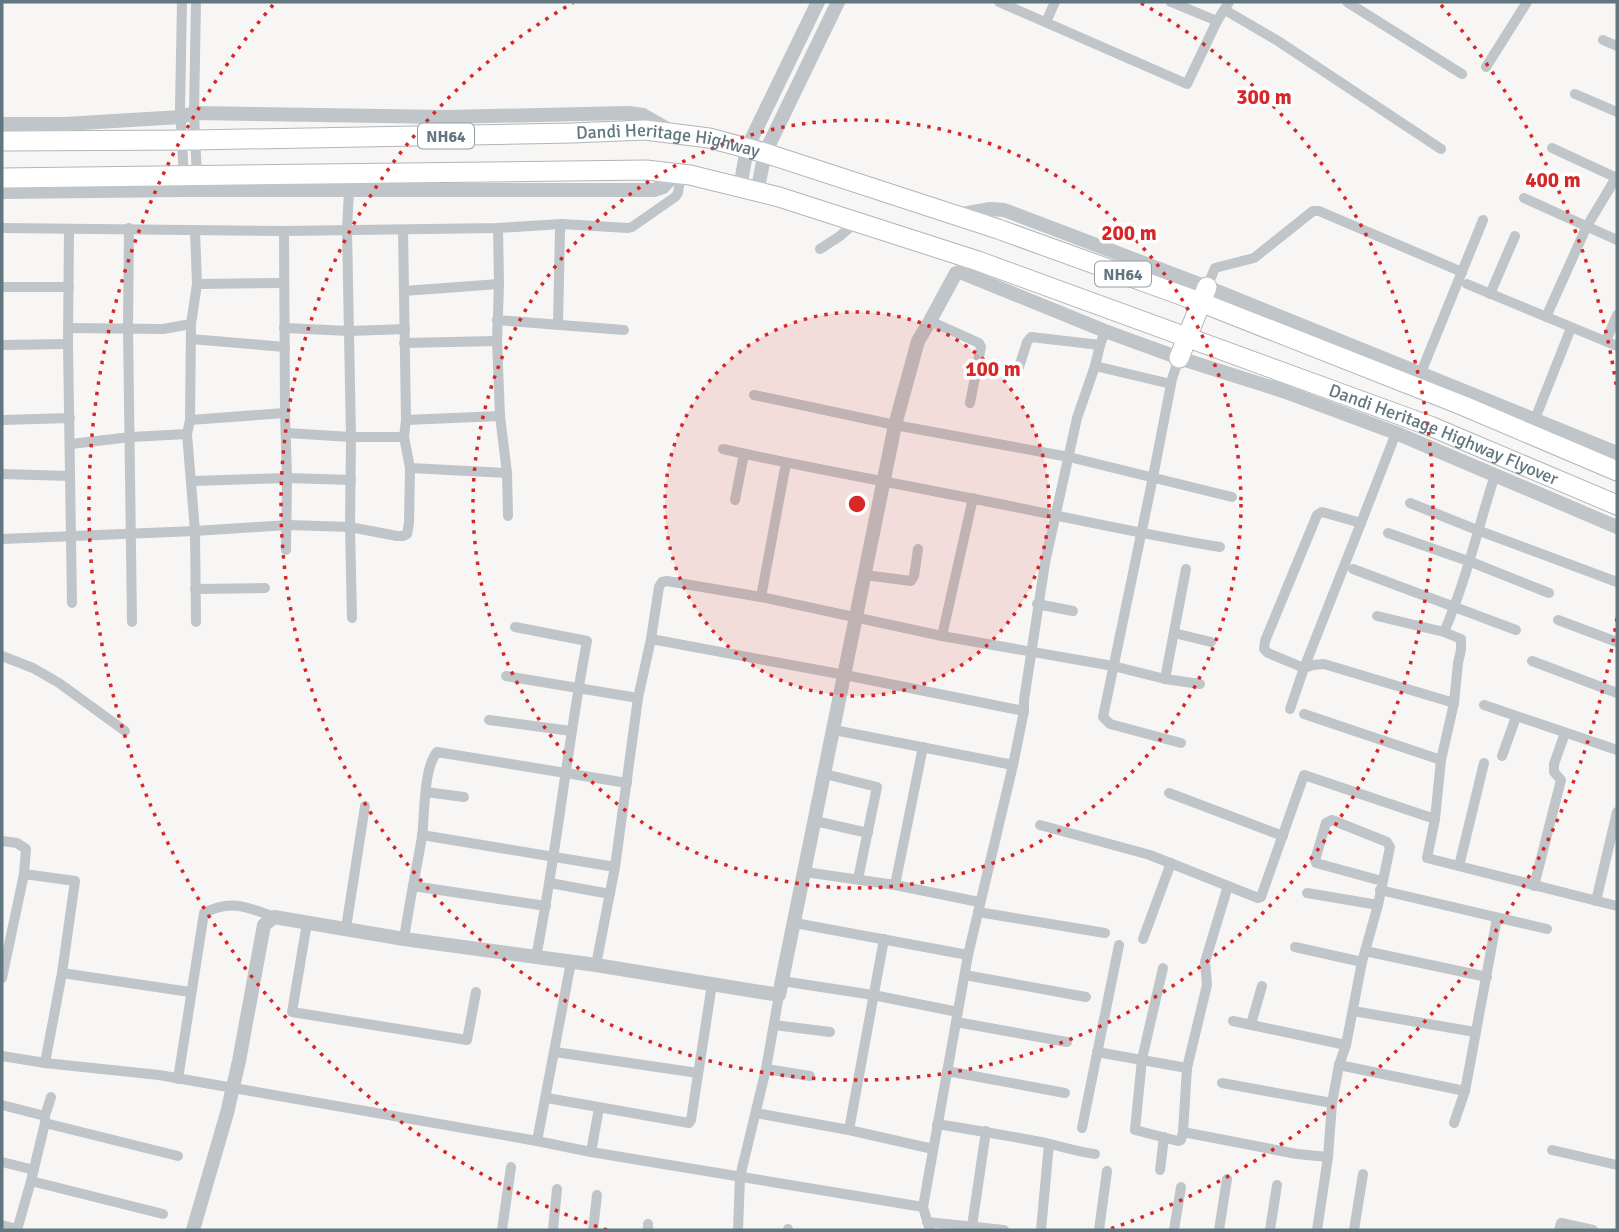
<svg xmlns="http://www.w3.org/2000/svg" width="1619" height="1232" font-family="Signika,sans-serif">
  <style>
    .lines { fill: none; stroke-linecap: round; stroke-linejoin: round }
    .trunk-casing { stroke: #b0b6b9; stroke-width: 21 }
    .minor { stroke: #bfc5c8; stroke-width: 10 }
    .tertiary { stroke: #bfc5c8; stroke-width: 14 }
    .trunk { stroke: #fff; stroke-width: 19 }
    .ring { fill: none; stroke: #d62828; stroke-width: 3.5; stroke-dasharray: 3.5 7 }
    .labels { text-anchor: middle; stroke-width: 7; stroke-linejoin: round; paint-order: stroke }
    .shield { fill: #fff; stroke: #90a0a5; stroke-width: 2 }
    .shield-label { font-size: 16px; font-weight: bold; fill: #61777f }
    .street-label { font-size: 18px; fill: #61777f; stroke: #fff }
    .centre { fill: #d62828; stroke: #fff; stroke-width: 3.5 }
    .ring-label { font-size: 21px; text-anchor: middle; font-weight: bold; fill: #d62828; stroke: #fff; stroke-width: 7; stroke-linejoin: round; paint-order: stroke }
  </style>
  <rect width="100%" height="100%" fill="#f7f6f4"/>
  <g class="lines">
    <!-- trunk casing -->
    <g class="trunk-casing">
      <g id="trunk">
        <path id="s1" d="M2 141 195 140 572 133 645 130 709 138 765 153 998 229 1200 302 1464 406 1617 471"/>
        <path id="s2" d="M2 178 646 170 690 175 779 197 978 261 1430 426 1617 505"/>
        <polyline points="1179,358 1207,287"/>
      </g>
    </g>
    <!-- minor -->
    <g class="minor">
      <polyline points="182,2 180,108 184,177"/>
      <polyline points="196,2 194,113 197,177"/>
      <polyline points="999,2 1187,84 1217,21 1229,2"/>
      <polyline points="1171,2 1217,21"/>
      <polyline points="1347,2 1462,74"/>
      <polyline points="1225,10 1278,41 1441,149"/>
      <polyline points="1046,22 1055,2"/>
      <polyline points="1603,40 1617,46"/>
      <polyline points="1486,67 1527,2"/>
      <polyline points="1575,94 1617,112"/>
      <polyline points="1552,148 1617,178"/>
      <polyline points="349,191 347,229 351,437 350,527 352,618"/>
      <polyline points="1524,198 1617,240"/>
      <polyline points="2,228 284,231 498,228 562,224"/>
      <polyline points="129,228 128,328 132,622"/>
      <polyline points="498,228 499,284 497,341 500,416 507,473 508,516"/>
      <polyline points="69,230 68,344 72,603"/>
      <polyline points="195,230 197,284 191,324 190,420 187,434 195,531 196,622"/>
      <polyline points="284,231 285,413 287,478 286,550"/>
      <polyline points="820,249 840,236 856,222"/>
      <polyline points="197,284 284,283"/>
      <polyline points="1467,284 1617,346"/>
      <polyline points="2,287 69,287"/>
      <polyline points="1207,287 1215,268 1254,258 1313,211 1319,211 1462,272"/>
      <polyline points="404,291 499,284"/>
      <polyline points="1490,294 1515,236"/>
      <polyline points="1546,317 1587,226 1617,176"/>
      <polyline points="497,320 624,330"/>
      <polyline points="930,321 979,343 981,347 970,403"/>
      <polyline points="558,325 560,231 562,224 628,228 632,227 675,197 678,193 681,174"/>
      <polyline points="68,328 163,329 191,324"/>
      <polyline points="284,328 350,331 405,329"/>
      <polyline points="191,339 285,347"/>
      <polyline points="1606,341 1617,315"/>
      <polyline points="404,343 497,341"/>
      <polyline points="2,345 68,344"/>
      <polyline points="1100,345 1095,366 1171,384"/>
      <polyline points="1179,358 1172,379 1153,477 1103,717 1110,724 1181,743"/>
      <polyline points="1018,370 1027,342 1031,337 1100,345 1105,331"/>
      <polyline points="1420,375 1483,220"/>
      <polyline points="754,395 895,425 1069,457 1232,497"/>
      <polyline points="1535,419 1571,328"/>
      <polyline points="2,420 70,418"/>
      <polyline points="190,420 285,413"/>
      <polyline points="406,420 500,416"/>
      <polyline points="287,433 351,437 404,437"/>
      <polyline points="1396,433 1361,523 1322,512 1317,515 1265,641 1264,649 1268,653 1304,668 1313,665 1324,664 1454,703"/>
      <polyline points="71,444 131,437 187,434"/>
      <path d="M723 449C803 467 884 481 964 497 1049 513 1134 533 1220 547"/>
      <polyline points="410,468 507,473"/>
      <polyline points="2,474 70,476"/>
      <path d="M1495 475C1478 527 1466 582 1444 632L1461 639V650L1458 663 1454 703 1441 760 1435 819 1427 858 1617 906"/>
      <polyline points="192,481 287,478 351,480"/>
      <polyline points="735,500 744,454"/>
      <polyline points="1410,503 1477,530 1617,582"/>
      <polyline points="1388,533 1471,562 1549,593"/>
      <polyline points="2,539 195,531 288,525 350,527 397,536 403,536 407,534 409,523 410,468 404,437 406,420 403,230"/>
      <polyline points="1353,569 1516,630"/>
      <polyline points="865,575 911,581 914,576 918,549"/>
      <polyline points="195,589 265,588"/>
      <polyline points="761,597 786,463"/>
      <polyline points="1037,604 1073,611"/>
      <polyline points="1377,616 1444,632"/>
      <polyline points="1558,620 1617,642"/>
      <path d="M515 627 587 641C567 746 557 852 536 957"/>
      <polyline points="1174,633 1211,642"/>
      <polyline points="942,636 973,498"/>
      <polyline points="651,639 659,587 662,582 667,581 761,597 942,636 1113,666 1165,679 1200,684"/>
      <polyline points="2,656 33,668 59,683 125,731"/>
      <polyline points="1532,661 1617,693"/>
      <polyline points="506,676 638,698"/>
      <polyline points="1165,679 1186,569"/>
      <polyline points="1484,705 1617,750"/>
      <polyline points="1290,709 1304,668 1361,523"/>
      <polyline points="1304,714 1441,760"/>
      <polyline points="489,720 571,731"/>
      <polyline points="834,730 1013,765"/>
      <polyline points="1502,756 1516,717"/>
      <polyline points="825,774 877,787 858,879"/>
      <polyline points="426,792 464,797"/>
      <polyline points="1169,793 1283,836"/>
      <polyline points="815,821 868,833"/>
      <polyline points="1040,825 1150,855 1258,898 1261,897 1262,894 1304,775 1435,819"/>
      <polyline points="422,835 615,867"/>
      <polyline points="2,841 17,843 26,849 24,874 2,978"/>
      <polyline points="1459,866 1484,763"/>
      <polyline points="805,872 895,885 979,902"/>
      <polyline points="24,874 75,881 62,973 45,1063"/>
      <polyline points="550,883 610,894"/>
      <polyline points="895,885 923,747"/>
      <polyline points="413,886 546,906"/>
      <polyline points="1534,886 1561,780 1554,772 1554,764 1565,733"/>
      <polyline points="1380,890 1547,929"/>
      <polyline points="1307,893 1378,905"/>
      <polyline points="1596,901 1617,812"/>
      <polyline points="978,912 1105,933"/>
      <polyline points="307,923 292,1012 467,1040 476,992"/>
      <polyline points="795,923 968,955"/>
      <polyline points="346,928 365,806"/>
      <path d="M404 939C409 905 416 871 422 837 425 814 423 769 437 752L627 783"/>
      <polyline points="1143,939 1171,863"/>
      <polyline points="1295,947 1362,962"/>
      <polyline points="1365,951 1487,977"/>
      <polyline points="596,965 615,867 638,698 651,639 845,675 1024,711"/>
      <polyline points="1163,968 1142,1059 1135,1130 1178,1141 1181,1140 1183,1132 1187,1068 1207,985 1205,962 1228,886"/>
      <polyline points="62,973 190,992"/>
      <polyline points="965,975 1086,997"/>
      <polyline points="782,981 873,995 958,1012"/>
      <polyline points="1353,1011 1475,1032"/>
      <polyline points="1233,1021 1346,1045"/>
      <polyline points="956,1022 1067,1042"/>
      <polyline points="1251,1024 1262,986"/>
      <polyline points="774,1025 830,1032"/>
      <polyline points="555,1052 698,1073"/>
      <polyline points="1097,1052 1187,1068"/>
      <polyline points="2,1056 45,1063 159,1075 537,1141 591,1152 923,1207"/>
      <polyline points="1339,1065 1465,1091"/>
      <polyline points="766,1069 810,1076"/>
      <polyline points="947,1071 1065,1093"/>
      <path d="M178 1079 204 913C231 899 247 907 274 917"/>
      <polyline points="1222,1083 1332,1103"/>
      <polyline points="547,1098 689,1123 691,1120 712,984"/>
      <polyline points="2,1105 45,1116"/>
      <polyline points="756,1113 849,1130 933,1149"/>
      <polyline points="45,1123 178,1156"/>
      <polyline points="1454,1123 1465,1091 1497,918"/>
      <path d="M937 1124C974 1130 1010 1136 1046 1143 1063 1147 1078 1152 1095 1154"/>
      <polyline points="1082,1128 1119,945"/>
      <polyline points="849,1130 884,939"/>
      <polyline points="1183,1132 1297,1154 1328,1157"/>
      <polyline points="537,1141 571,962"/>
      <polyline points="1552,1150 1617,1165"/>
      <polyline points="591,1152 599,1108"/>
      <polyline points="2,1162 34,1170"/>
      <polyline points="1160,1170 1164,1137"/>
      <polyline points="31,1181 163,1214"/>
      <polyline points="927,1222 1004,1230"/>
      <polyline points="2,1225 17,1229"/>
      <polyline points="972,1226 986,1131"/>
      <polyline points="17,1230 31,1181 45,1123 45,1116 51,1097"/>
      <polyline points="502,1230 511,1167"/>
      <polyline points="553,1230 557,1189"/>
      <polyline points="593,1230 597,1195"/>
      <polyline points="648,1230 648,1224"/>
      <polyline points="738,1230 740,1177 766,1069 779,995"/>
      <polyline points="788,1230 788,1229"/>
      <polyline points="930,1230 923,1207 968,955 1013,765 1024,711 1024,700 1045,563 1077,418 1095,366"/>
      <polyline points="1041,1230 1049,1144"/>
      <polyline points="1099,1230 1107,1171"/>
      <polyline points="1174,1230 1181,1187"/>
      <polyline points="1219,1230 1227,1179"/>
      <polyline points="1270,1230 1277,1185"/>
      <polyline points="1317,1230 1328,1157 1332,1103 1339,1065 1346,1045 1362,962 1378,905 1390,847 1387,842 1332,820 1326,823 1315,860 1316,863 1382,881"/>
      <polyline points="1354,1230 1363,1174"/>
      <polyline points="1559,1230 1561,1223 1593,1230"/>
    </g>
    <!-- tertiary -->
    <g class="tertiary">
      <polyline points="2,124 65,124 181,117 194,113 446,117 628,113 643,115 671,131"/>
      <polyline points="740,188 747,148 818,2"/>
      <polyline points="2,192 184,190 654,190 663,187 675,174"/>
      <polyline points="757,192 765,153 838,2"/>
      <polyline points="957,215 990,209 1004,210 1207,287 1617,453"/>
      <polyline points="1278,384 1283,391 1396,433 1617,527"/>
      <polyline points="193,1230 227,1113 239,1061 264,925 274,917 404,939 596,965 779,995 895,425 918,341 930,321 956,273 960,272 1105,331 1179,358 1283,391"/>
    </g>
    <!-- trunk -->
    <use href="#trunk" class="trunk"/>
  </g>
  <!-- distance rings -->
  <circle cx="857" cy="504" r="192" fill="#d62828" fill-opacity=".12"/>
  <g class="ring">
    <circle cx="857" cy="504" r="192"/>
    <circle cx="857" cy="504" r="384"/>
    <path d="M1141 3A576 576 0 1 1 573 3"/>
    <path d="M1617 618A768 768 0 0 1 1107 1230M607 1230A768 768 0 0 1 273 5M1441 5A768 768 0 0 1 1617 390"/>
  </g>
  <g class="labels">
    <!-- shield labels -->
    <g class="shield">
      <rect x="418" y="123.5" width="56" height="25" rx="5"/>
      <rect x="1095" y="261.5" width="56" height="25" rx="5"/>
    </g>
    <g class="shield-label">
      <text x="446" y="142">NH64</text>
      <text x="1123" y="280">NH64</text>
    </g>
    <!-- street labels -->
    <g class="street-label">
      <text dy="6" stroke="none"><textPath href="#s1" startOffset="667">Dandi Heritage Highway</textPath></text>
      <text dy="6" stroke="none"><textPath href="#s2" startOffset="1486">Dandi Heritage Highway Flyover</textPath></text>
    </g>
  </g>
  <circle cx="857" cy="504" r="10" class="centre"/>
  <g class="ring-label">
    <text x="1264" y="104">300 m</text>
    <text x="1553" y="187">400 m</text>
    <text x="1129" y="240">200 m</text>
    <text x="993" y="376">100 m</text>
  </g>
  <!-- border -->
  <rect width="1619" height="1232" fill="none" stroke="#61777f" stroke-width="7"/>
</svg>
